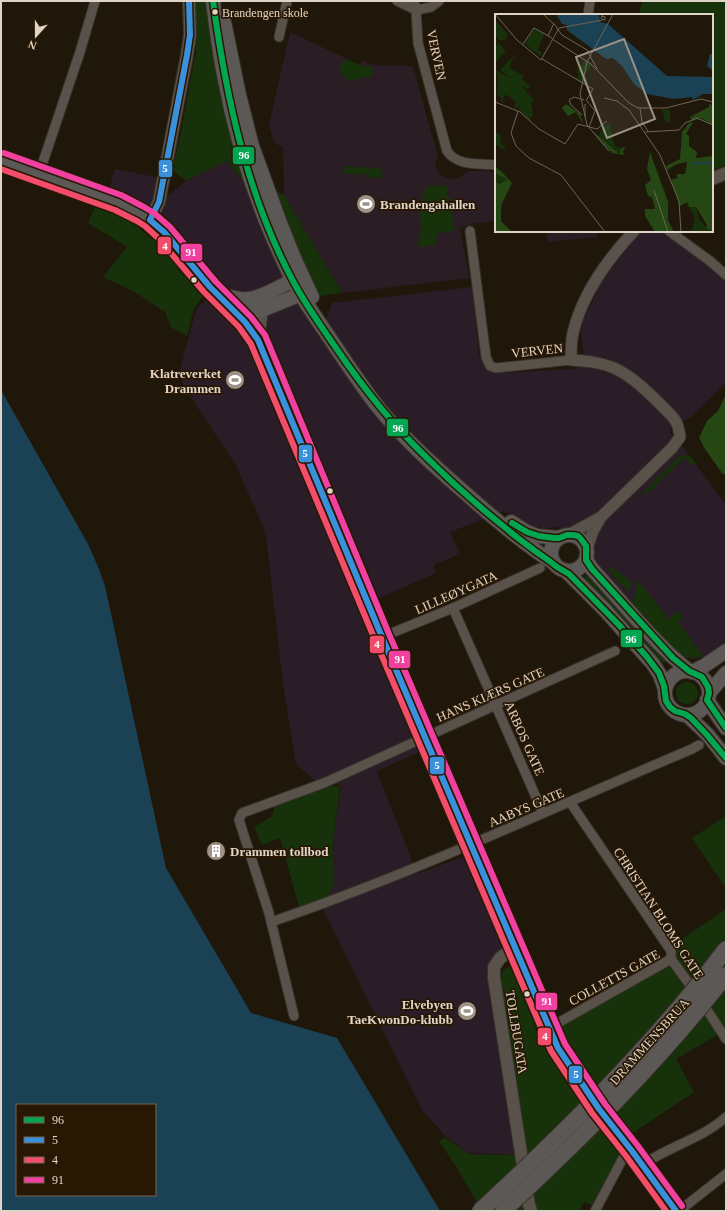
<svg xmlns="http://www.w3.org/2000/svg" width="727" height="1212" font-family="'Times New Roman',serif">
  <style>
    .commercial { fill: #2a1d27 }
    .education { fill: #2b1d24 }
    .green { fill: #17310a }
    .forest { fill: #244713 }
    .water { fill: #1b4254; fill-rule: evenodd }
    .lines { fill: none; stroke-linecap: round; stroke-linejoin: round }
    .minor-casing { stroke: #39322b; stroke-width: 11 }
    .tertiary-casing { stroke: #39322b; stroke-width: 13 }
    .secondary-casing { stroke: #39322b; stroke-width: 14 }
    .primary-casing { stroke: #39322b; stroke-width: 16 }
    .trunk-casing { stroke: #39322b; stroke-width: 16 }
    .minor { stroke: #59524a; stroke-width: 9 }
    .tertiary { stroke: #59524a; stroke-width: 11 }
    .secondary { stroke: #59524a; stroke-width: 12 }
    .primary { stroke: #5c5855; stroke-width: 14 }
    .trunk { stroke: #5c5856; stroke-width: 14 }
    .motorway-bridge-casing { stroke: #39322b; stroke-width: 18; stroke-linecap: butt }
    .motorway-bridge { stroke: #5c5856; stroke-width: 16 }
    .bus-1-casing { stroke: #281803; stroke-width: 9 }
    .bus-2-casing { stroke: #281803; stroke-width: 9 }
    .bus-3-casing { stroke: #281803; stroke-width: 9 }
    .bus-4-casing { stroke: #281803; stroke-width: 9 }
    .bus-1 { stroke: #00a651; stroke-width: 6 }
    .bus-2 { stroke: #3a90db; stroke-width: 6 }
    .bus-3 { stroke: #f44d6c; stroke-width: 6 }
    .bus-4 { stroke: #f240a1; stroke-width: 6 }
    .bus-dot { fill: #e0d4c8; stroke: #281803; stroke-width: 1.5 }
    .labels { text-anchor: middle; stroke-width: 3.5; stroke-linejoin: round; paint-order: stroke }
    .bus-label { font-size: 12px; fill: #e0d4c8; stroke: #281803; text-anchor: start }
    .street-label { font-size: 13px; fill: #e0d4c8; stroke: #281803 }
    .poi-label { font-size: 13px; font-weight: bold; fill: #e0d4c8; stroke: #281803; text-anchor: start }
    .inset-river { fill: none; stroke: #1b4254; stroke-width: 2 }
    .inset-road { fill: none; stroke: #6d6357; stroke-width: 1 }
    .view { fill: #9d9286; fill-opacity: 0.15; stroke: #9d9286; stroke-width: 2 }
    .inset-edge { fill: none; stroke: #e0d4c8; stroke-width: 2 }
    .line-badge { stroke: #281803; stroke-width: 1.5 }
    .badge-label { font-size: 11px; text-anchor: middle; font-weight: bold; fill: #fff }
  </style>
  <rect width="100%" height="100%" fill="#20170b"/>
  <!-- commercial -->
  <polygon class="commercial" points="227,161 242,180 279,258 321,336 332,303 472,287 479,355 487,368 495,372 501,373 574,369 584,357 581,332 583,321 601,283 625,251 638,231 669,231 726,275 726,383 690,418 671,426 670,433 687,452 726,505 726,644 720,649 704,657 693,659 682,657 616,588 600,566 559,527 544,528 530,526 516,519 504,511 450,532 460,554 433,565 436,573 368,603 426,749 377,771 417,874 468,855 514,948 495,967 515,1155 468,1153 446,1137 422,1110 321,905 334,886 333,841 341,786 326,779 320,785 296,764 283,684 267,544 264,529 236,465 186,390 179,374 196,310 214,292 178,249 108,193 115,169 156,177 160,202 186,181"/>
  <!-- education -->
  <g class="education">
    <polygon points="290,32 360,65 362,61 375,65 413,66 431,133 437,152 438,156 435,165 437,171 442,176 450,179 458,178 469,171 486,171 496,173 496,220 473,224 460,228 469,278 342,293 284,195 283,147 274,143 269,125"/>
    <polygon points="546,231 597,231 597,237 547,242"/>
  </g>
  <!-- green -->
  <g class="green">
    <polygon points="194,1 209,1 213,31 209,32 213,60 217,59 245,179 242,180 227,161 186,181 172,170 181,132 196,51"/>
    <polygon points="643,1 726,1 726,165 712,170 712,15 638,15"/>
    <path d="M345 59 360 65 371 66 373 75 363 79 357 77 355 81C347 82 343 76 339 70Z"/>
    <polygon points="344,166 382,169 381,178 367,177 365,174 360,173 357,175 343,173"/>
    <polygon points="446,185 455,230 435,234 435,245 418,247 421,226 419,205 426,187"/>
    <polygon points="275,191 284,195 342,293 320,296 306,269"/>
    <polygon points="97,203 122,214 158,244 203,296 194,308 187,336 171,327 165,312 135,292 103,277 127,247 88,223"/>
    <polygon points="685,455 690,456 696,463 692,466 685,457 649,492 644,495 642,493 679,456"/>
    <polygon points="610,566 627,578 631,582 629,592 613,576 608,568"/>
    <polygon points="589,574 666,661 660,665 583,579"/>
    <path d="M638 580 668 619 678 611 683 618 678 622 703 656C692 659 684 658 675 652L631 604 634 600 636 581Z"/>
    <circle cx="687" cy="693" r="11"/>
    <polygon points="325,785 340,787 333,841 334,886 321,905 303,911 299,907 280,838 262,845 254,827 271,817 278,800"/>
    <polygon points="726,816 726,888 692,838"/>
    <path d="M726 909V1030L676 1059 694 1092 628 1136C603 1101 575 1066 554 1029L671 959 669 948Z"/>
    <polygon points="509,967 514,969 519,978 543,1037 570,1078 624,1147 594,1207 585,1202 578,1211 536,1211 533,1203 501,979 503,970"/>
    <polygon points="445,1138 469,1154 515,1155 527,1211 482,1211 457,1168 439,1141"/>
  </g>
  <!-- forest -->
  <polygon class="forest" points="726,396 726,475 722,473 705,449 699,438 707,421 718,411 724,398"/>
  <!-- water -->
  <path class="water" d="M1 390 88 544 99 569 105 586 166 868 251 1013 337 1038 440 1211H1ZM17 1105H155V1195H17Z"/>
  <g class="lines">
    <!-- minor casing -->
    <g class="minor-casing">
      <g id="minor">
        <polyline points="397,1 416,10"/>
        <path d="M414 1 416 10 418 43 447 151C458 167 479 163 496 165"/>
        <polyline points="416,10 431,7 439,1"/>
        <polyline points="588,15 590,1"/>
        <polyline points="279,37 287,1"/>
        <polyline points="39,174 80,52 95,1"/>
        <polyline points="470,231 486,357 490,366 496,368 571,360"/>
        <polyline points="669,231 710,261 726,275"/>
        <polyline points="453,608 543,813"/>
        <polyline points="382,637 453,608 540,568"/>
        <polyline points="570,802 669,948 671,950 671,959 698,996 726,1039"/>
        <path d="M271 922C415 873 552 808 692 749L699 745"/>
        <polyline points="294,1016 269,913 239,820 242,813 324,783 615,651"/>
        <polyline points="549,1028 671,959"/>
        <path d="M642 1165C668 1147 703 1138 726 1117"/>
        <polyline points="595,1211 623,1158 632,1151"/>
        <polyline points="679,1211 726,1174"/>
      </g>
    </g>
    <!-- tertiary casing -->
    <g class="tertiary-casing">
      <g id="tertiary">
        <polyline points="568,535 601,517"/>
        <path d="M587 549 593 531 601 517 672 448 680 437C679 432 679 427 676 422 673 416 667 411 662 406 648 392 632 376 614 368 600 362 586 361 571 360 571 351 571 341 573 333 582 294 607 260 634 231"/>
      </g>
    </g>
    <!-- secondary casing -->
    <g class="secondary-casing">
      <g id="secondary">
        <polyline points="712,179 726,173"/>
        <polyline points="150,220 159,202 187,55 190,35 189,1"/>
        <polyline points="256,304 262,310 258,340"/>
        <polyline points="231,308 245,322 252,333 258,340 382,637 553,1038 558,1048 599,1109 632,1151 676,1211"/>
        <polyline points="514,948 500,958 494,967 494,978 529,1205 531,1211"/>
      </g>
    </g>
    <!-- primary casing -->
    <g class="primary-casing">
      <g id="primary">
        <path d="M213 1C216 26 219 51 224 75 237 146 260 215 292 279 303 300 316 318 329 337 345 361 360 384 378 407 403 438 433 465 463 491 492 517 521 542 554 563"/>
        <polyline points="224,22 239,95 252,146 280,223 294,258 312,297"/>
        <polyline points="1,161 118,203 141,214 150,220 164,232 210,287 231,308 247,311 262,310 301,294 304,286"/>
        <path d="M220 294C229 297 238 300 248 299 261 298 281 286 293 280L302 283"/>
        <polyline points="511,522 525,531 537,536 559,538"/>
        <circle cx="569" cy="553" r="18"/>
        <path d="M586 560 592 569C624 604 653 642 689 671"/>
        <polyline points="566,571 605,610 653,664 660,675 665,689"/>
      </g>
    </g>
    <!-- trunk casing -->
    <g class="trunk-casing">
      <g id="trunk">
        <circle cx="687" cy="693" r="22"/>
        <polyline points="692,672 704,666 726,651"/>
        <polyline points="709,693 726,673"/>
        <polyline points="707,700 726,728"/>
        <polyline points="687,715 708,735 726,758"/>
      </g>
    </g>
    <!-- minor -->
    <use href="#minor" class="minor"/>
    <!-- tertiary -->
    <use href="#tertiary" class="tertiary"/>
    <!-- secondary -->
    <use href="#secondary" class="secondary"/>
    <!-- primary -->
    <use href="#primary" class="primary"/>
    <!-- trunk -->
    <use href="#trunk" class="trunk"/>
    <!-- motorway-bridge casing -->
    <g class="motorway-bridge-casing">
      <g id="motorway-bridge">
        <path d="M480 1211C568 1129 654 1045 726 949"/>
        <path d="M503 1211C583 1137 659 1061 726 975"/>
      </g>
    </g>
    <!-- motorway-bridge -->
    <use href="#motorway-bridge" class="motorway-bridge"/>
    <!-- bus-1 casing -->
    <g class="bus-1-casing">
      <g id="bus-1">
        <path d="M213 1C226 97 247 195 293 281 305 304 321 326 336 348 362 386 390 422 423 454 450 481 478 506 508 530 516 537 526 544 535 551 542 556 550 561 557 567L569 574 619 625 647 657 659 673 664 686 666 701 670 707 675 711 685 714 691 718 707 735 726 758"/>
        <polyline points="512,523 527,532 539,536 554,538 559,538 567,535 573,535 578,536 581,539 586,546 586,560 592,569 673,658 689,671 702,677 708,687 709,693 707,700 726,728"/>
      </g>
    </g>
    <!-- bus-2 casing -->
    <g class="bus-2-casing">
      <polyline id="bus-2" points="189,1 190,35 187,55 159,202 150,220 164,232 210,287 245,322 258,340 382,637 558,1048 599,1109 632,1151 676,1211"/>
    </g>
    <!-- bus-3 casing -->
    <g class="bus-3-casing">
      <polyline id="bus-3" points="1,169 115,210 137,221 145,226 158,238 204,292 239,327 251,344 375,640 551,1051 592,1113 626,1156 666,1211"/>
    </g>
    <!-- bus-4 casing -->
    <g class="bus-4-casing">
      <polyline id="bus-4" points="4,153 121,195 144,207 154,213 170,227 216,282 251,317 265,335 389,634 565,1044 605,1104 638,1146 682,1206"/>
    </g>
    <!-- bus-1 -->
    <use href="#bus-1" class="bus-1"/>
    <!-- bus-2 -->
    <use href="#bus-2" class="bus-2"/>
    <!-- bus-3 -->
    <use href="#bus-3" class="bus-3"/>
    <!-- bus-4 -->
    <use href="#bus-4" class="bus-4"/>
  </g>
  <!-- icons -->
  <defs>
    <g id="stadium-disc" transform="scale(1)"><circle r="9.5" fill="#9d9286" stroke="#281803"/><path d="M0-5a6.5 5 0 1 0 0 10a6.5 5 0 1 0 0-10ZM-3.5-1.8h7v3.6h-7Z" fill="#fff"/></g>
    <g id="building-disc" transform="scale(1)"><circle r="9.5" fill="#9d9286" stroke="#281803"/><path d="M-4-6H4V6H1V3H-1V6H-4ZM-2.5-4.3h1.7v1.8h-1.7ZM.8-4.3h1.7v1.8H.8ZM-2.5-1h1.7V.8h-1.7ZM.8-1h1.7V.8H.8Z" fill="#fff"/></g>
  </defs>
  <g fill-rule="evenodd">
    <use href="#stadium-disc" x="366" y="204"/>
    <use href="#stadium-disc" x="235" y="380"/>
    <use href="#building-disc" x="216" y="851"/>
    <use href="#stadium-disc" x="467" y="1011"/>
  </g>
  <!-- markers -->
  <g class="bus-dot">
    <circle cx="215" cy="12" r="3.5"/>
    <circle cx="194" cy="280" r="3.5"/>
    <circle cx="330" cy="491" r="3.5"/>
    <circle cx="527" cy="994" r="3.5"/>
  </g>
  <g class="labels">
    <!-- bus labels -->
    <g class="bus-label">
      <text x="222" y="17">Brandengen skole</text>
    </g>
    <!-- street labels -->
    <g class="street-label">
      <text transform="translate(437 55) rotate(78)" y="5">VERVEN</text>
      <text transform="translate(537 350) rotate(-6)" y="5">VERVEN</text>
      <text transform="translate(456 592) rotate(-24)" y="5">LILLEØYGATA</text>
      <text transform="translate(490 694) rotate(-24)" y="5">HANS KIÆRS GATE</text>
      <text transform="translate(525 738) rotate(66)" y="5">ARBOS GATE</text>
      <text transform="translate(526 807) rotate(-23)" y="5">AABYS GATE</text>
      <text transform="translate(659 913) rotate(57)" y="5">CHRISTIAN BLOMS GATE</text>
      <text transform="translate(614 977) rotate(-29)" y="5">COLLETTS GATE</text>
      <text transform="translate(517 1032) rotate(81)" y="5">TOLLBUGATA</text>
      <text transform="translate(649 1041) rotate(-48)" y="5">DRAMMENSBRUA</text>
    </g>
    <!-- poi labels -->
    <g class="poi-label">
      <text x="380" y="209">Brandengahallen</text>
      <text x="221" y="378" text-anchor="end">Klatreverket<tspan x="221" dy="15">Drammen</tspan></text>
      <text x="230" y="856">Drammen tollbod</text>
      <text x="453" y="1009" text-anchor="end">Elvebyen<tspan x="453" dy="15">TaeKwonDo-klubb</tspan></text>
    </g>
  </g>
  <!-- overview -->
  <g transform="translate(495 14)">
    <rect width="218" height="218" fill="#20170b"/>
    <path d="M0 6 13 21 10 26H4L0 21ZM39 15 49 20 43 36 48 39 46 42 30 30ZM0 25 11 37 0 49V32L3 30ZM18 42 20 44H17L15 54 29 62 27 65 36 73 31 75 5 56ZM89 46 97 51 88 64 93 67 90 71 81 66 84 60 81 54 85 55ZM0 56 23 68 39 86 36 89 38 100 35 106 24 96 25 92 19 95 21 88 14 82 9 81 7 91 6 83 2 82 3 63ZM167 95 175 96V109L170 107ZM115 109 119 131 123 134 131 132 126 140 104 122 107 113ZM1 118 6 122 5 127 12 137 0 131ZM0 159 9 161 12 165 5 170 0 168ZM194 193H201L204 205 215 218H194L198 214 200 203Z" fill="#17310a"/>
    <path d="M71 90 85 100 88 110 81 98 73 102 67 94ZM214 90 218 91V111L206 104 197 107 195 103 214 93ZM195 108 198 109 191 120 194 122V132L202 138 201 144 218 142V218L211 214 212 211 201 193H194L192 188 185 192 176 166 182 164V160H190L192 148 182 150 172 156 171 152 185 145 187 118ZM95 115 125 140 126 135 131 133 128 137 129 141 117 139ZM155 138 173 188V206L179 218H160L150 202V195H160L157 183 153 182 150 171 156 166 152 155ZM0 153 6 157 17 169 7 189 6 198V207L17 218H0V168L5 170 12 165 0 159Z" fill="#244713"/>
    <path d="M61 0 104 1 105 8 113 10 172 62 218 63V80H208L198 86 197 83 179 85 152 80 139 70 127 52 118 44 111 45 72 16V11L67 10ZM215 40H218V57L212 52Z" fill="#1b4254"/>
    <path class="inset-river" d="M197 150 213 148 218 152"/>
    <path class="inset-road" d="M0 0 22 26 46 46M48 0 62 13M107 2 110 3V6L107 5 106 4 108 0M61 13 67 21 92 36 102 55M53 22 59 9M57 25 96 50 134 89 143 94H171L206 85 218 88M28 30 39 14 57 24M47 45 98 75 91 87M46 46 64 14 108 6M109 84 122 87 134 96 165 141 184 187 186 218M92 87 100 97 94 113M0 88 25 98 44 115 70 130 83 110 102 115 112 107M90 90V103M145 94 147 108 153 117M23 97 16 119 21 132 34 144 66 161 110 218M87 101 76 91 74 86 79 83 89 86M150 118 184 116 190 109 202 104 218 111M114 137 92 111 85 80 92 48 118 0M159 176 173 218"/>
    <path class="view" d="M129 25 160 105 112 124 81 43Z"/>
    <rect width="218" height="218" class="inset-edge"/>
  </g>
  <g class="line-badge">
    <rect x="232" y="146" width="23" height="19" rx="4" fill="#00a651"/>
    <rect x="158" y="159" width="15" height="19" rx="4" fill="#3a90db"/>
    <rect x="157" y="236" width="15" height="19" rx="4" fill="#f44d6c"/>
    <rect x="180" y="243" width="23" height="19" rx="4" fill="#f240a1"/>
    <rect x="386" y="418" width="23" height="19" rx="4" fill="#00a651"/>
    <rect x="298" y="444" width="15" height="19" rx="4" fill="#3a90db"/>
    <rect x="620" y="629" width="23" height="19" rx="4" fill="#00a651"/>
    <rect x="369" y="635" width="16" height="19" rx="4" fill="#f44d6c"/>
    <rect x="388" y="650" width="23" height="19" rx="4" fill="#f240a1"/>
    <rect x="429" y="756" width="16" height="19" rx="4" fill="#3a90db"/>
    <rect x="535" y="992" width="23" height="19" rx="4" fill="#f240a1"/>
    <rect x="537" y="1027" width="15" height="19" rx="4" fill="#f44d6c"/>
    <rect x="568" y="1065" width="15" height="19" rx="4" fill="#3a90db"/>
  </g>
  <g class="badge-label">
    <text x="244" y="159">96</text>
    <text x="165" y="172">5</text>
    <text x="165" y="250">4</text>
    <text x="191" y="256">91</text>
    <text x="398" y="432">96</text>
    <text x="305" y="457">5</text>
    <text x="631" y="643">96</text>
    <text x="377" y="648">4</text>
    <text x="400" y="663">91</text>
    <text x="437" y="769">5</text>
    <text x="547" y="1005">91</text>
    <text x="545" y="1040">4</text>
    <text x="576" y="1078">5</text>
  </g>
  <!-- border -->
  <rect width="727" height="1212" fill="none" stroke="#e0d4c8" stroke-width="4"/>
  <!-- legend -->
  <rect x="16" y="1104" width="140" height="92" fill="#281803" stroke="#726352"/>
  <rect x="24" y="1117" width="20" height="6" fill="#00a651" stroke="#726352"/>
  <text x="52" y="1124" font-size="12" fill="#e0d4c8">96</text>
  <rect x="24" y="1137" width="20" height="6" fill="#3a90db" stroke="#726352"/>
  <text x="52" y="1144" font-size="12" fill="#e0d4c8">5</text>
  <rect x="24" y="1157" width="20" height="6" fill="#f44d6c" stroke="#726352"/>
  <text x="52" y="1164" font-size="12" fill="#e0d4c8">4</text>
  <rect x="24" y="1177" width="20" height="6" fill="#f240a1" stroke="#726352"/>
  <text x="52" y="1184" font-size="12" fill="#e0d4c8">91</text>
  <!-- north arrow -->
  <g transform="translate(36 36) rotate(201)" stroke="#281803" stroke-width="3" paint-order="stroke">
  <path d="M0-3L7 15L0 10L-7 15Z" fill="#e0d4c8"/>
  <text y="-6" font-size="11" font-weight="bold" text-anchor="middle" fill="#e0d4c8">N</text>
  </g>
</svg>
